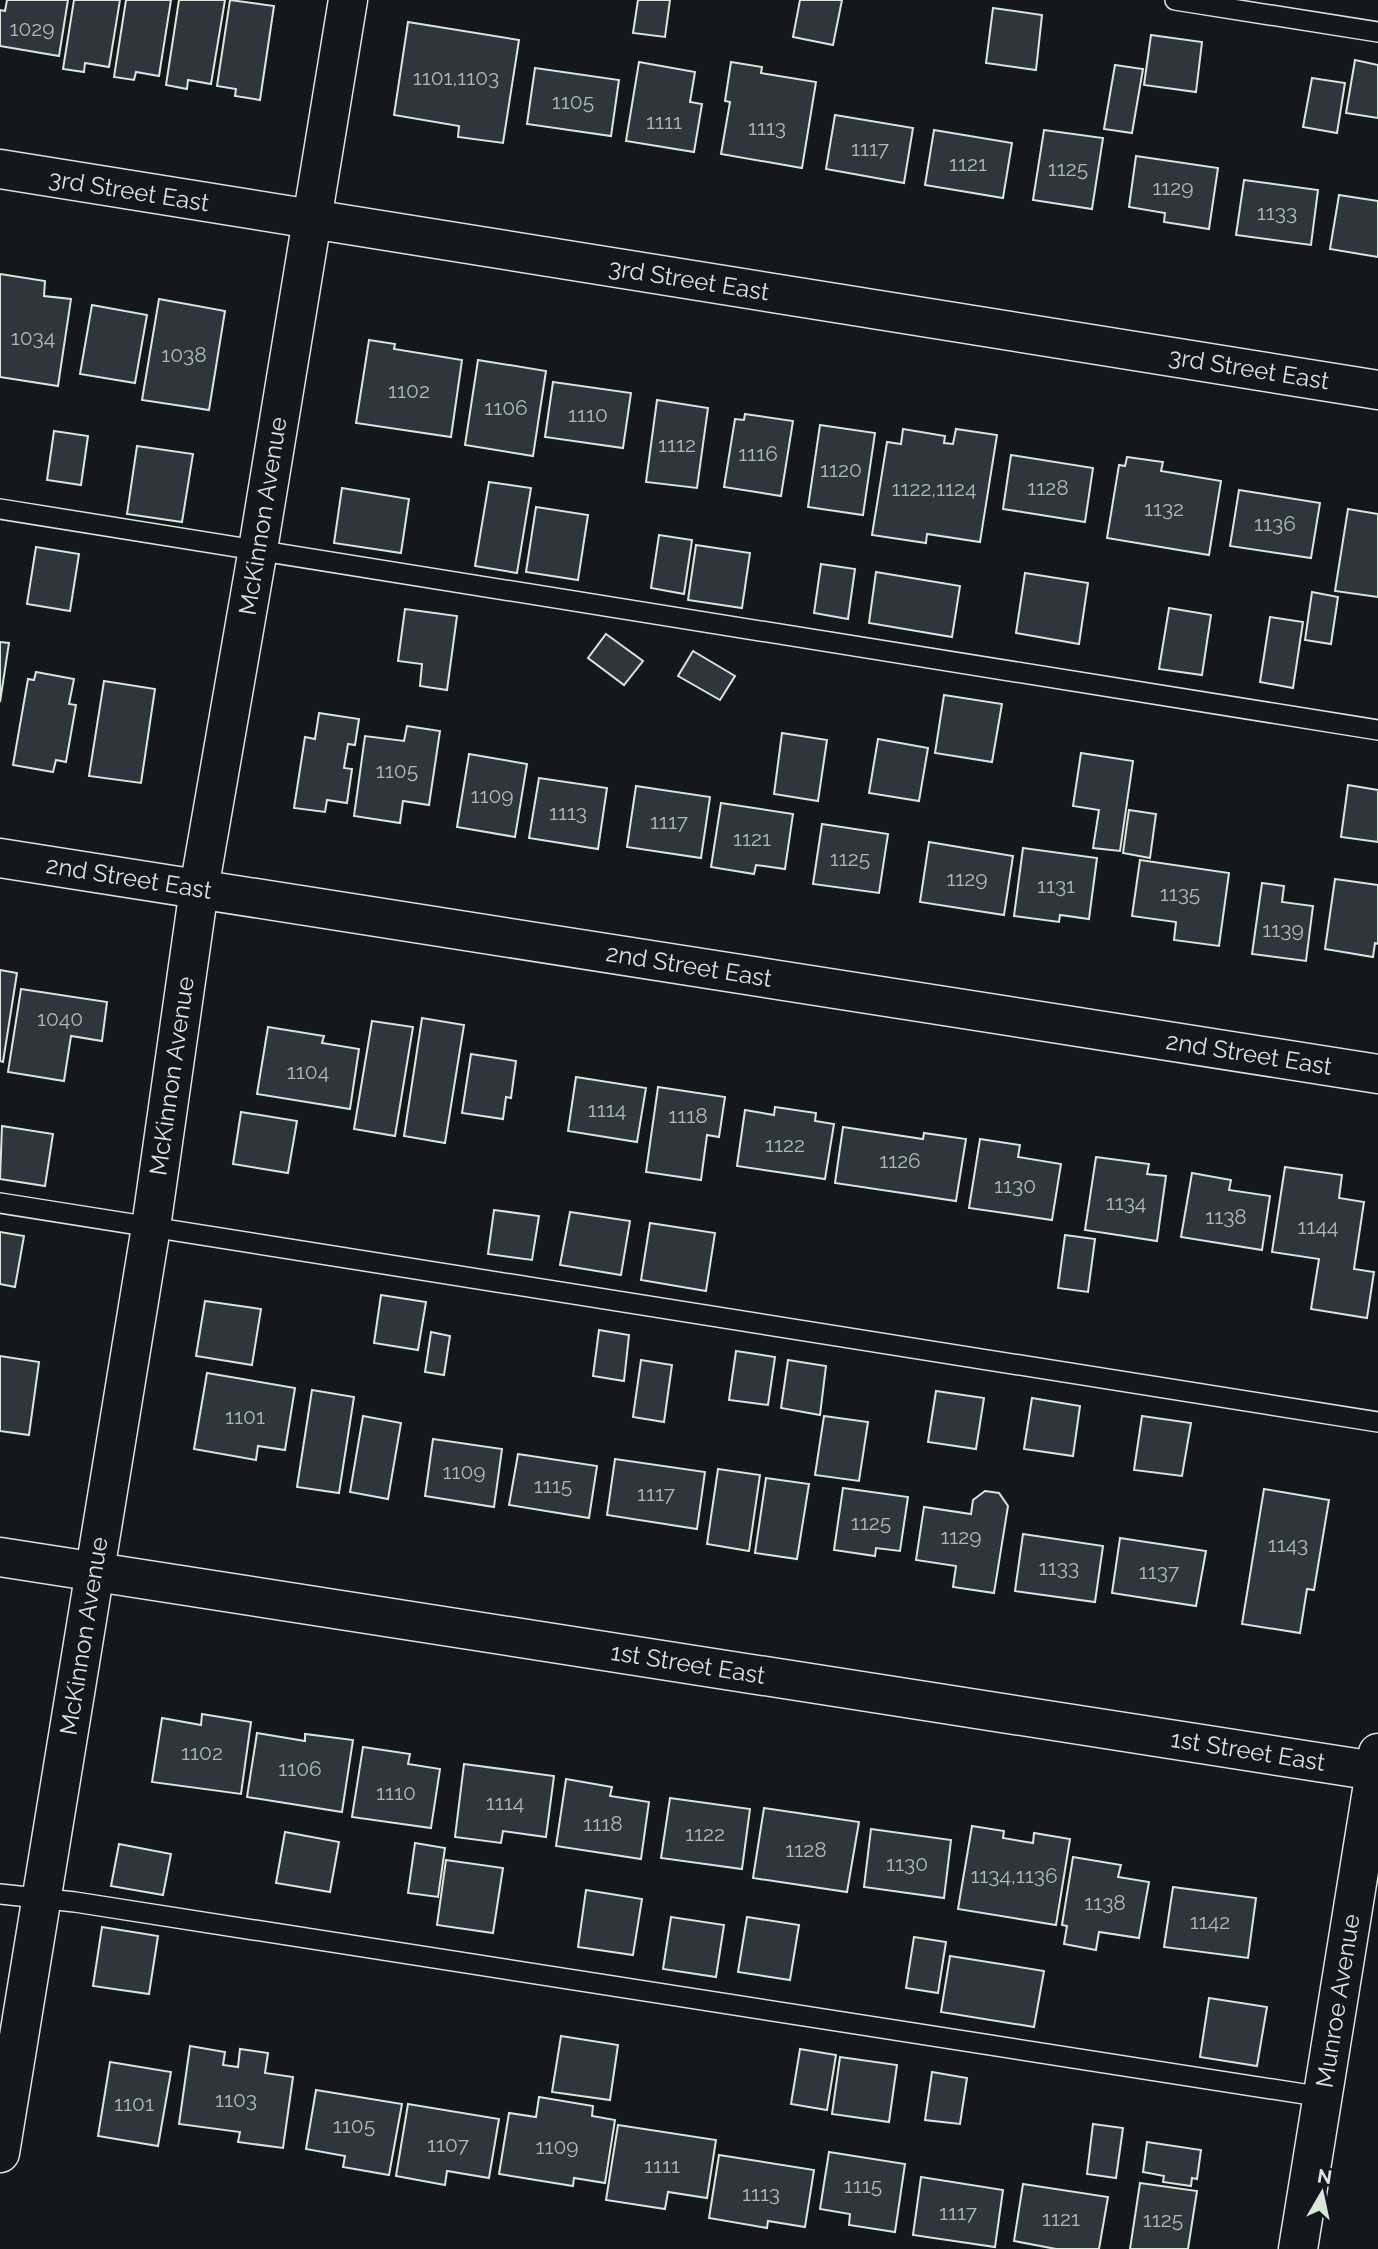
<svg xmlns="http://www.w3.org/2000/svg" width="1378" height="2249" font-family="Raleway,sans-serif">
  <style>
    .building { fill: #2c363c; stroke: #d8e6dc; stroke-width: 2 }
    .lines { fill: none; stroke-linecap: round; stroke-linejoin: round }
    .lane-casing { stroke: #d8e6dc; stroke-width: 22 }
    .street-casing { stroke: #d8e6dc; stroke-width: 41 }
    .lane { stroke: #14181c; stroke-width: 19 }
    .street { stroke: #14181c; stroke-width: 38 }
    .labels { text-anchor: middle; stroke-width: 5; stroke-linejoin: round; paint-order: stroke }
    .number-label { font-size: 21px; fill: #adbab4 }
    .street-label { font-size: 24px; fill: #d8e6dc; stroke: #14181c }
  </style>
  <rect width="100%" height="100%" fill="#14181c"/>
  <!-- building -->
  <g class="building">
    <polygon points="7,0 68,0 59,56 0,46 0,10 5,11"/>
    <polygon points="74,0 120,0 109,67 85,63 84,72 63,69"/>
    <polygon points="126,0 171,0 159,76 136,72 134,80 114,77"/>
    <polygon points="179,0 225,0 211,84 188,80 187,89 166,85"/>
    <polygon points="230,0 274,6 260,100 235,96 236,89 217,86"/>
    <polygon points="638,0 670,0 665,37 633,33"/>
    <polygon points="800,0 842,0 833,45 793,37"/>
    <polygon points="993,8 1042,15 1036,70 986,63"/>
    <polygon points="408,22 519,40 503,143 458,137 459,126 394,115"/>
    <polygon points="1151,35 1202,42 1196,92 1144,85"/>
    <polygon points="1355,60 1378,65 1378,118 1346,113"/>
    <polygon points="639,62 695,72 690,102 702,104 694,152 626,141"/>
    <polygon points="731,62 762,67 761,73 816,82 802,168 721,154 730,102 725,101"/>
    <polygon points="1115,65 1143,69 1132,133 1104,129"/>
    <polygon points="535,68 619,80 611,136 527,124"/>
    <polygon points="1312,78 1345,83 1337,133 1303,127"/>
    <polygon points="835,115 913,128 904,183 826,169"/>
    <polygon points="934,130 1012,143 1003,198 925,185"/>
    <polygon points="1044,130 1103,138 1092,209 1033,200"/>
    <polygon points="1136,156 1218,168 1209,229 1164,222 1165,213 1129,207"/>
    <polygon points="1244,180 1318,190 1311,245 1236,235"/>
    <polygon points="1339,195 1378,201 1378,257 1330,249"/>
    <polygon points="0,274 45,281 44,296 71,299 58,386 0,377"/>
    <polygon points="159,299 225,311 209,410 142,400"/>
    <polygon points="92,305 147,315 135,383 80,374"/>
    <polygon points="369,340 395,344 394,349 462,360 451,437 356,423"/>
    <polygon points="478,360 546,371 533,456 465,445"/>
    <polygon points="553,382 631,393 623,448 545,437"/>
    <polygon points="657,400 708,408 697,488 646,482"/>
    <polygon points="745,414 793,421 781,496 724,487 735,419 744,420"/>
    <polygon points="820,425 875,433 863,515 808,507"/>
    <polygon points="903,429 945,436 944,443 953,444 956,429 997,435 980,542 927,534 926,543 872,535 887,442 901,444"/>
    <polygon points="54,431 88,436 81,485 47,480"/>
    <polygon points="137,446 193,454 182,522 127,514"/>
    <polygon points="1011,455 1093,468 1085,522 1003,509"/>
    <polygon points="1127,457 1163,462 1161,471 1221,481 1209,555 1107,538 1119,465 1125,466"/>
    <polygon points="489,482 531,488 517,573 475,566"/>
    <polygon points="342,488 409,499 401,553 334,543"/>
    <polygon points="1239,490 1320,503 1311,558 1230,546"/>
    <polygon points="536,507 588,515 578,580 526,572"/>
    <polygon points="1348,509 1378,514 1378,597 1335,591"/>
    <polygon points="659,535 692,540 684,594 651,588"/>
    <polygon points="696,545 750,553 742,608 688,600"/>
    <polygon points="36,547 79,554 70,611 27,604"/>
    <polygon points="821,564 855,569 848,619 814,613"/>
    <polygon points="876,572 960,586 952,637 869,623"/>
    <polygon points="1025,573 1088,583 1079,644 1016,633"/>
    <polygon points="1312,592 1338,597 1331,644 1305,640"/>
    <polygon points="1169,608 1211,615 1202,675 1159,669"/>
    <polygon points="405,609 457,616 447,690 420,686 422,664 398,661"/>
    <polygon points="1270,617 1303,622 1293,688 1260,682"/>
    <polygon points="606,634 643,661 624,685 588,658"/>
    <polygon points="0,642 9,643 0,702"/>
    <polygon points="693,651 735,676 720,700 678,676"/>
    <polygon points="36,672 74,679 69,704 76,705 66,762 56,760 53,772 13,765 28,679 34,680"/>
    <polygon points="104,681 155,689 141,783 89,776"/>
    <polygon points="944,695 1002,704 992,762 935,753"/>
    <polygon points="319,713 359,719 355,745 348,744 344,768 352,769 347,803 327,800 325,812 294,808 305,737 315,739"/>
    <polygon points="407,726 440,731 429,805 403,801 400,823 354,816 365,736 404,741"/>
    <polygon points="782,733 827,740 818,801 774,794"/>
    <polygon points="878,739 928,748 919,801 869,793"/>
    <polygon points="1081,753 1133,761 1120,851 1093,848 1099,810 1073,806"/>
    <polygon points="469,754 527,764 515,837 457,827"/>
    <polygon points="539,778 607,788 598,849 529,838"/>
    <polygon points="1348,785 1378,790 1378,842 1341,837"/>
    <polygon points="636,786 710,797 701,858 627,847"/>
    <polygon points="721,803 793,814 785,869 756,865 754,874 711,867"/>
    <polygon points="1129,810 1156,814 1150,858 1123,853"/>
    <polygon points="822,824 888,834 879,893 813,884"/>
    <polygon points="929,842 1013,856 1004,915 920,902"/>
    <polygon points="1023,848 1097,858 1089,919 1060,915 1059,922 1014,916"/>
    <polygon points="1140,860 1229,873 1219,946 1174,940 1176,922 1132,916"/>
    <polygon points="1335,879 1378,885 1378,944 1375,943 1373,957 1325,949"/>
    <polygon points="1262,883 1284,886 1282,902 1313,906 1306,961 1252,954"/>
    <polygon points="0,970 17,973 3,1062 0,1061"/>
    <polygon points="21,989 107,1002 102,1041 71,1036 64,1081 8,1072"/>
    <polygon points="422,1018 464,1025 445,1143 404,1136"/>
    <polygon points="372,1021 413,1027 395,1136 354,1129"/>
    <polygon points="268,1027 324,1036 322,1043 359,1049 350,1109 257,1094"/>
    <polygon points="471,1054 516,1061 511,1098 506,1097 503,1119 462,1113"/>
    <polygon points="576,1077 646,1088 637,1142 568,1131"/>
    <polygon points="658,1087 725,1097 719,1137 707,1135 701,1180 646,1172"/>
    <polygon points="775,1107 816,1113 815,1121 834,1124 825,1179 737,1166 745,1110 774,1115"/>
    <polygon points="241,1112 297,1121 288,1173 233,1164"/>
    <polygon points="2,1126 53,1134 45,1186 0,1179"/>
    <polygon points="843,1127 923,1139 924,1133 966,1139 956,1201 835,1183"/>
    <polygon points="980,1139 1020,1145 1018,1157 1061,1164 1052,1220 969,1208"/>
    <polygon points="1096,1157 1149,1164 1147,1174 1166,1176 1157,1241 1085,1230"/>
    <polygon points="1285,1167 1342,1175 1339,1198 1364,1202 1354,1269 1374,1272 1367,1318 1311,1309 1319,1259 1272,1252"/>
    <polygon points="1192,1173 1231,1180 1229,1190 1270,1196 1262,1250 1181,1237"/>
    <polygon points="494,1210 539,1216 532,1260 488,1254"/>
    <polygon points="570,1212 630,1221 621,1275 560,1265"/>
    <polygon points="650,1223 715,1233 706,1291 641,1280"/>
    <polygon points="0,1232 24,1236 15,1287 0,1284"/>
    <polygon points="1065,1235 1095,1239 1088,1292 1058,1288"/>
    <polygon points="381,1295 426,1302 418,1350 374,1343"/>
    <polygon points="205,1301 261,1309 252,1365 196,1356"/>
    <polygon points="599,1330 629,1335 624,1381 593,1376"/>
    <polygon points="431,1332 450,1336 444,1375 425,1372"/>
    <polygon points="736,1351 775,1357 768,1405 729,1400"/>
    <polygon points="0,1356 39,1362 29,1435 0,1431"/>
    <polygon points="641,1360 672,1365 664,1422 633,1417"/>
    <polygon points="788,1360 826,1366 820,1415 781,1408"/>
    <polygon points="207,1373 295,1388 285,1450 258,1446 256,1460 194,1449"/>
    <polygon points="312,1390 354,1397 339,1493 297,1487"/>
    <polygon points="936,1391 984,1398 976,1449 928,1442"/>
    <polygon points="1032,1398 1080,1406 1073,1456 1024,1449"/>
    <polygon points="363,1416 401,1423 388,1499 350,1492"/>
    <polygon points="824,1416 868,1422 859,1481 815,1475"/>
    <polygon points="1142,1416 1191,1423 1182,1476 1134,1470"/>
    <polygon points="433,1439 502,1449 494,1507 425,1496"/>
    <polygon points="518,1454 597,1466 589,1518 509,1505"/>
    <polygon points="615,1459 705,1472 697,1529 607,1515"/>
    <polygon points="718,1469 760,1475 749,1551 707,1544"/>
    <polygon points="766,1478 809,1484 797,1559 755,1553"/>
    <polygon points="843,1488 908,1497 900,1551 876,1548 875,1556 834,1550"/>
    <polygon points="1264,1489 1329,1500 1314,1590 1307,1589 1300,1633 1242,1624"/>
    <polygon points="985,1491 999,1493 1008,1506 994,1593 953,1587 956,1566 916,1560 924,1507 971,1514 973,1500"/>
    <polygon points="1023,1534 1103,1546 1095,1602 1015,1591"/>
    <polygon points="1120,1538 1206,1551 1196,1606 1112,1593"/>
    <polygon points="202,1714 251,1722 241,1794 152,1782 162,1718 201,1725"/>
    <polygon points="257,1733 305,1741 305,1734 353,1740 342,1812 247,1797"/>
    <polygon points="363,1747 410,1754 408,1764 440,1769 431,1828 352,1817"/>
    <polygon points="464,1764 554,1776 546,1837 503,1831 501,1843 455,1837"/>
    <polygon points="566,1779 612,1787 610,1796 649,1802 641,1859 556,1846"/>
    <polygon points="670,1798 750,1809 742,1869 661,1858"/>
    <polygon points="764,1808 859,1822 847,1892 753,1878"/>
    <polygon points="972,1826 1004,1831 1003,1838 1033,1843 1034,1833 1070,1839 1056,1925 958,1909"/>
    <polygon points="871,1829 951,1840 944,1898 864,1887"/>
    <polygon points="285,1832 339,1842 330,1892 276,1883"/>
    <polygon points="415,1843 445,1848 438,1897 408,1893"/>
    <polygon points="119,1844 171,1854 163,1895 111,1886"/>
    <polygon points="1073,1857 1121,1865 1118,1877 1149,1882 1139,1938 1099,1932 1096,1950 1064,1944 1067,1926 1062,1925"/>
    <polygon points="446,1860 503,1868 493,1933 437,1925"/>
    <polygon points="1173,1887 1256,1898 1248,1958 1164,1947"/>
    <polygon points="586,1890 642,1899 633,1955 578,1947"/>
    <polygon points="671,1917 724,1925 716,1977 663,1969"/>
    <polygon points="747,1917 799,1925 790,1980 738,1972"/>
    <polygon points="102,1927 158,1936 149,1994 93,1986"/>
    <polygon points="914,1937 946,1942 938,1993 906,1988"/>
    <polygon points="950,1956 1044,1971 1034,2027 941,2012"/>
    <polygon points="1209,1998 1267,2007 1257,2066 1200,2057"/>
    <polygon points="561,2036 618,2045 610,2100 552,2092"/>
    <polygon points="190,2046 225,2052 223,2065 238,2067 240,2049 268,2053 265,2073 293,2077 283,2148 238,2142 240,2132 179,2124"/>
    <polygon points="800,2049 836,2055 827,2110 791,2104"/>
    <polygon points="840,2057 897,2065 889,2122 832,2114"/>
    <polygon points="110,2062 171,2072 158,2146 98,2136"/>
    <polygon points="932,2072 967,2078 960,2124 925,2120"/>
    <polygon points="316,2090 402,2104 389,2175 343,2167 345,2156 306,2149"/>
    <polygon points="539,2097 593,2106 592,2116 615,2120 605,2183 574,2178 573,2186 499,2174 509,2113 536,2117"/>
    <polygon points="408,2104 499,2119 489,2178 447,2171 445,2185 396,2176"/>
    <polygon points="1093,2124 1123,2128 1116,2178 1087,2174"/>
    <polygon points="618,2125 716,2140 707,2198 668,2192 665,2209 606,2200"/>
    <polygon points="1147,2142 1201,2150 1197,2179 1192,2178 1191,2186 1163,2182 1164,2176 1143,2172"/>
    <polygon points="829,2152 905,2164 895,2232 849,2225 850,2214 820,2209"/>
    <polygon points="719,2155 814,2170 805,2227 768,2221 767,2228 709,2218"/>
    <polygon points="921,2177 1003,2190 995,2247 913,2235"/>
    <polygon points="1140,2183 1197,2191 1188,2249 1130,2249"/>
    <polygon points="1023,2184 1108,2197 1099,2249 1056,2249 1014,2241"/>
  </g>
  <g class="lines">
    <!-- lane casing -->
    <g class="lane-casing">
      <g id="lane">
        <polyline points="1175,0 1378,32"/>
        <polyline points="0,509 1378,730"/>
        <polyline points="0,1203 1378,1422"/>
        <polyline points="0,1894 75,1902 1323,2097"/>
      </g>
    </g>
    <!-- street casing -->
    <g class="street-casing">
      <g id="street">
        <polyline points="0,169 1378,390"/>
        <polyline points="0,858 1378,1074"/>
        <polyline points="0,1557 1375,1771"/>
        <polyline points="0,2153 151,1227 199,889 258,549 348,0"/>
        <polyline points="1298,2249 1378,1753"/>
      </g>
    </g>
    <!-- lane -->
    <use href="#lane" class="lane"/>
    <!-- street -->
    <use href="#street" class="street"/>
  </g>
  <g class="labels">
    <!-- number labels -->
    <g class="number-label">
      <text x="32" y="36">1029</text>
      <text x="456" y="85">1101,1103</text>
      <text x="573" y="109">1105</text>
      <text x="664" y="129">1111</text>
      <text x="767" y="135">1113</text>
      <text x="870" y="156">1117</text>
      <text x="968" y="171">1121</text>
      <text x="1068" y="176">1125</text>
      <text x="1173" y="195">1129</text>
      <text x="1277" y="220">1133</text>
      <text x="33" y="345">1034</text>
      <text x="184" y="362">1038</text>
      <text x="409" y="398">1102</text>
      <text x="506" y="415">1106</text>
      <text x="588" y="422">1110</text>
      <text x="677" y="452">1112</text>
      <text x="758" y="461">1116</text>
      <text x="841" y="477">1120</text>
      <text x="1048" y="495">1128</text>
      <text x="934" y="496">1122,1124</text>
      <text x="1164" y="516">1132</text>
      <text x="1275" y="531">1136</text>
      <text x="397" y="778">1105</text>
      <text x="492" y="803">1109</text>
      <text x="568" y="820">1113</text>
      <text x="669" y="829">1117</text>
      <text x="752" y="846">1121</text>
      <text x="850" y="866">1125</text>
      <text x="967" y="886">1129</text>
      <text x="1056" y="893">1131</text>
      <text x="1180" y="901">1135</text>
      <text x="1283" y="937">1139</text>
      <text x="60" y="1026">1040</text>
      <text x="308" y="1079">1104</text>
      <text x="607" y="1117">1114</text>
      <text x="688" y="1123">1118</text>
      <text x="785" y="1152">1122</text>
      <text x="900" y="1168">1126</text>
      <text x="1015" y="1193">1130</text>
      <text x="1126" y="1210">1134</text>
      <text x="1226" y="1224">1138</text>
      <text x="1318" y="1234">1144</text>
      <text x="245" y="1424">1101</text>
      <text x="464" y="1479">1109</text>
      <text x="553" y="1493">1115</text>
      <text x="656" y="1501">1117</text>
      <text x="871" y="1530">1125</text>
      <text x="961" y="1544">1129</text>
      <text x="1288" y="1552">1143</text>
      <text x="1059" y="1575">1133</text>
      <text x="1159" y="1579">1137</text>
      <text x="202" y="1760">1102</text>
      <text x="300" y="1776">1106</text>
      <text x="396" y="1800">1110</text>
      <text x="505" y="1810">1114</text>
      <text x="603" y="1831">1118</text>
      <text x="705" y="1841">1122</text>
      <text x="806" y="1857">1128</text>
      <text x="907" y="1871">1130</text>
      <text x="1014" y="1883">1134,1136</text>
      <text x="1105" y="1910">1138</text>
      <text x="1210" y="1929">1142</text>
      <text x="236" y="2107">1103</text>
      <text x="134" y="2111">1101</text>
      <text x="354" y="2133">1105</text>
      <text x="448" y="2152">1107</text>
      <text x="557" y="2154">1109</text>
      <text x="662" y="2173">1111</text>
      <text x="863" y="2193">1115</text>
      <text x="761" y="2201">1113</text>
      <text x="958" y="2220">1117</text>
      <text x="1061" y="2226">1121</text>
      <text x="1163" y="2227">1125</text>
    </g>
    <!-- street labels -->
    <g class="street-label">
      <text transform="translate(129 191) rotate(9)" y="8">3rd Street East</text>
      <text transform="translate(689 280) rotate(9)" y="8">3rd Street East</text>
      <text transform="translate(1249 369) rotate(9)" y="8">3rd Street East</text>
      <text transform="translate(263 516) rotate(-81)" y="8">McKinnon Avenue</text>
      <text transform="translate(129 878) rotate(9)" y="8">2nd Street East</text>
      <text transform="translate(689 966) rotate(9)" y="8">2nd Street East</text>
      <text transform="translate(1249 1054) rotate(9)" y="8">2nd Street East</text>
      <text transform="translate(172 1076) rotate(-82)" y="8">McKinnon Avenue</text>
      <text transform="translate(84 1636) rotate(-81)" y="8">McKinnon Avenue</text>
      <text transform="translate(688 1664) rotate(9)" y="8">1st Street East</text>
      <text transform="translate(1248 1751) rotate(9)" y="8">1st Street East</text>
      <text transform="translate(1338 2001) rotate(-81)" y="8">Munroe Avenue</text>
    </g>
  </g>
  <!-- north arrow -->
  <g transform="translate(1322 2193) rotate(9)" stroke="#14181c" stroke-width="5" paint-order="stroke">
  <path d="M0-5L12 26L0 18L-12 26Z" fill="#d8e6dc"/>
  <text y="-10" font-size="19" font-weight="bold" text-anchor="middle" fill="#d8e6dc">N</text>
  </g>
</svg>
